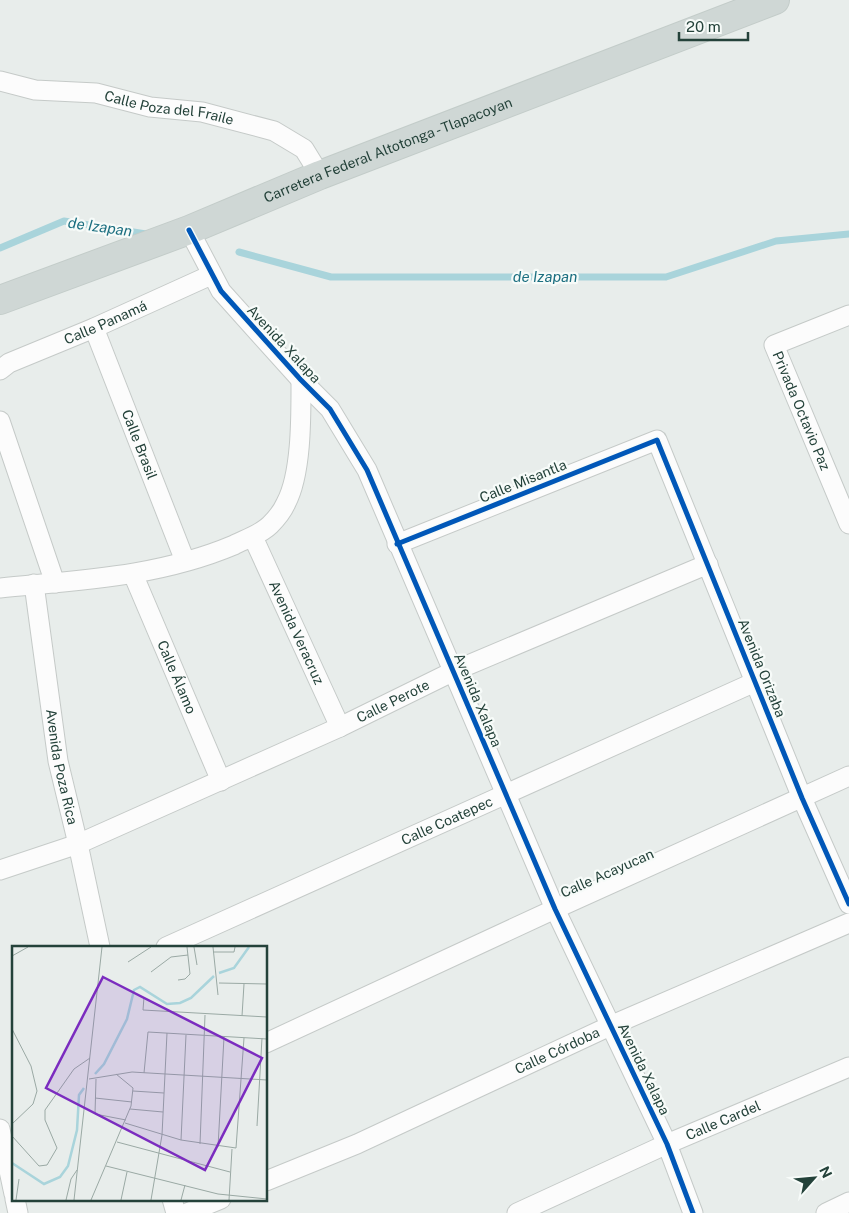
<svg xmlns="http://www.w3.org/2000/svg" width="849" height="1213" font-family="'Public Sans',sans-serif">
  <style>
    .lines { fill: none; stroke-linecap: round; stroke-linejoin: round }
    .stream { stroke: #a9d4db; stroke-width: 7 }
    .minor-casing { stroke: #c5cac8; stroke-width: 21 }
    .primary-casing { stroke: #c3ccc9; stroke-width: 30 }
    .minor { stroke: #fcfcfc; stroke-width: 19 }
    .primary { stroke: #cfd7d5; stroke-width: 28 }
    .cycleway-casing { stroke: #f7fbf9; stroke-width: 8 }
    .cycleway { stroke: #0057b8; stroke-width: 5 }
    .labels { text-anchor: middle; stroke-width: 4.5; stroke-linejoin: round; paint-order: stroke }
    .street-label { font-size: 14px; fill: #24423a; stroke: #f7fbf9 }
    .water-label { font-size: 15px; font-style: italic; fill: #1c6f80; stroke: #f7fbf9 }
    .inset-river { fill: none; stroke: #a9d4db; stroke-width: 2.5 }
    .inset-road { fill: none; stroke: #9aa9a4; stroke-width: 1 }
    .view { fill: #7b2cbf; fill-opacity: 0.15; stroke: #7b2cbf; stroke-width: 2.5 }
    .inset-edge { fill: none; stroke: #24423a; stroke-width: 2.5 }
  </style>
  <rect width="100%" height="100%" fill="#e8edeb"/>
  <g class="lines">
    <!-- stream -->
    <g class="stream">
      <polyline points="0,248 64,221 146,234"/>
      <polyline points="239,252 331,277 666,277 776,241 849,234"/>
    </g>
    <!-- minor casing -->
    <g class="minor-casing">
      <g id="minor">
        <path id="s1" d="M0 81 35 90 96 93 150 107 202 112 274 131 304 149 320 175"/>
        <polyline points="189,230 221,291 301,380 330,409 367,470 555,909 667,1144 693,1213"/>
        <path id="s2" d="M849 315 774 345 849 524"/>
        <path id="s3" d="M94 328 185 561"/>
        <path id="s4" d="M0 370 9 363 94 328 211 275"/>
        <polyline points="0,421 55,583"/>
        <path id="s5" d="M253 537 340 727"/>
        <polyline points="397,544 657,440 802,798 849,904"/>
        <path id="s6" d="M133 574 221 781"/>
        <path id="s7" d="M34 584 58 761 78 844 100 947"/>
        <path d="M0 588C80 580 158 577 234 545 246 539 261 534 270 525 276 519 283 510 286 503 302 473 301 414 301 380"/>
        <path id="s8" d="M0 870 78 844 340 727 454 671 708 564"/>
        <path id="s9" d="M166 947 755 682"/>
        <polyline points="266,1043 555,909 849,776"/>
        <polyline points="0,1129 14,1194"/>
        <path id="s10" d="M266 1181 357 1144 610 1026 849 923"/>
        <polyline points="15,1199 18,1213"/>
        <polyline points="172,1199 176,1213"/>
        <polyline points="187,1213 221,1199"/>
        <path id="s11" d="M517 1213 667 1144 849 1067"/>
        <polyline points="826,1213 849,1202"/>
      </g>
    </g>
    <!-- primary casing -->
    <g class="primary-casing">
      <g id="primary">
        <path id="s12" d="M0 300 189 230 320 175 775 0"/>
      </g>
    </g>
    <!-- minor -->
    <use href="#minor" class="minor"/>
    <!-- primary -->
    <use href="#primary" class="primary"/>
    <!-- cycleway casing -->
    <g class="cycleway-casing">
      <g id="cycleway">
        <polyline points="189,230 221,291 301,380 330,409 367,470 555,909 667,1144 693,1213"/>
        <polyline points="397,544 657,440 802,798 849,904"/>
      </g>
    </g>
    <!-- cycleway -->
    <use href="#cycleway" class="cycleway"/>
  </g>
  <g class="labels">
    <!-- street labels -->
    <g class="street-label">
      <text dy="5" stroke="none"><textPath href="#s1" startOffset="172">Calle Poza del Fraile</textPath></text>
      <text dy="5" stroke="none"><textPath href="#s12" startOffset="416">Carretera Federal Altotonga - Tlapacoyan</textPath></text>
      <text dy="5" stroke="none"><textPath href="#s4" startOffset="116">Calle Panamá</textPath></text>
      <text transform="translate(284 344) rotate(47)" y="5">Avenida Xalapa</text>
      <text dy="5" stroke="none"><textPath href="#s2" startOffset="152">Privada Octavio Paz</textPath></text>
      <text dy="5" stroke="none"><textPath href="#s3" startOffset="125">Calle Brasil</textPath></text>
      <text transform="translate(523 481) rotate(-22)" y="5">Calle Misantla</text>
      <text dy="5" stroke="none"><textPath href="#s5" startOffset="105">Avenida Veracruz</textPath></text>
      <text transform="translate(762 668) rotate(68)" y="5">Avenida Orizaba</text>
      <text dy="5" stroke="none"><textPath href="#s6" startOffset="112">Calle Álamo</textPath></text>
      <text transform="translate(478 700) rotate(67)" y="5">Avenida Xalapa</text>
      <text dy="5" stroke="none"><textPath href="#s8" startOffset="428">Calle Perote</textPath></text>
      <text dy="5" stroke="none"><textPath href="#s7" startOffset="185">Avenida Poza Rica</textPath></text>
      <text dy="5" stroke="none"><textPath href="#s9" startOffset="308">Calle Coatepec</textPath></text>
      <text transform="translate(607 873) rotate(-24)" y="5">Calle Acayucan</text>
      <text dy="5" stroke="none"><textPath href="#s10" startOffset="319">Calle Córdoba</textPath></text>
      <text transform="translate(644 1069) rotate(64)" y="5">Avenida Xalapa</text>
      <text dy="5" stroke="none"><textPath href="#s11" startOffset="226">Calle Cardel</textPath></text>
    </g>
    <!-- water labels -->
    <g class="water-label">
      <text transform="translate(100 227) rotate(8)" y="5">de Izapan</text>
      <text x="545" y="282">de Izapan</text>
    </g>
  </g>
  <!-- overview -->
  <g transform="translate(12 946)">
    <rect width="255" height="255" fill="#e8edeb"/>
    <path class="inset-river" d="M207 27 222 22 237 1M83 128 92 118 115 73 122 44 128 41 155 58 168 57 179 52 202 30M0 217 32 238 48 231 56 220 65 184 67 149 72 142"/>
    <path class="inset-road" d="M182 1 185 19M201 1 206 49M201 6H222L223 1M0 10 16 1M116 16 139 1M139 26 159 11 176 9M166 34 173 33 178 28 175 1M207 37 255 38M132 51 131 64 255 71M230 70 232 38M0 83 19 120 25 145 21 158 0 178M132 127 136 86 255 93M77 133 120 126 255 134M84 133 83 168 114 174M121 145 152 147M83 152 120 156M118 163 151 166M113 177 169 194 224 202 232 92M245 180 250 92M0 190 27 220 35 219 45 202 33 174V164L62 123 78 112M169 194 174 89M105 196 218 226M188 198 193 69M206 201 212 91M94 220 206 248 255 253M4 254 7 233M54 254 59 233 65 224M62 254 90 1M79 254 119 160 121 142 104 128M109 254 115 226M139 254 150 189 155 87M169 254 173 239M217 254 220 203"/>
    <path class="view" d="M91 31 250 112 193 224 34 142Z"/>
    <rect width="255" height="255" class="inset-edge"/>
  </g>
  <!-- north arrow -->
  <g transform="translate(814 1178) rotate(63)" stroke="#f7fbf9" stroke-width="4" paint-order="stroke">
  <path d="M0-4L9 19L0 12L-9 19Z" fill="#24423a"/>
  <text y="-8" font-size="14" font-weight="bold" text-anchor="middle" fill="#24423a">N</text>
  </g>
  <!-- scale -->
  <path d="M679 32v8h69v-8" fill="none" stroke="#24423a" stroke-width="2.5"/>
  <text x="686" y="32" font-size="15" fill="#24423a" stroke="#f7fbf9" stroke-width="4" paint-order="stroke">20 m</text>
</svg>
